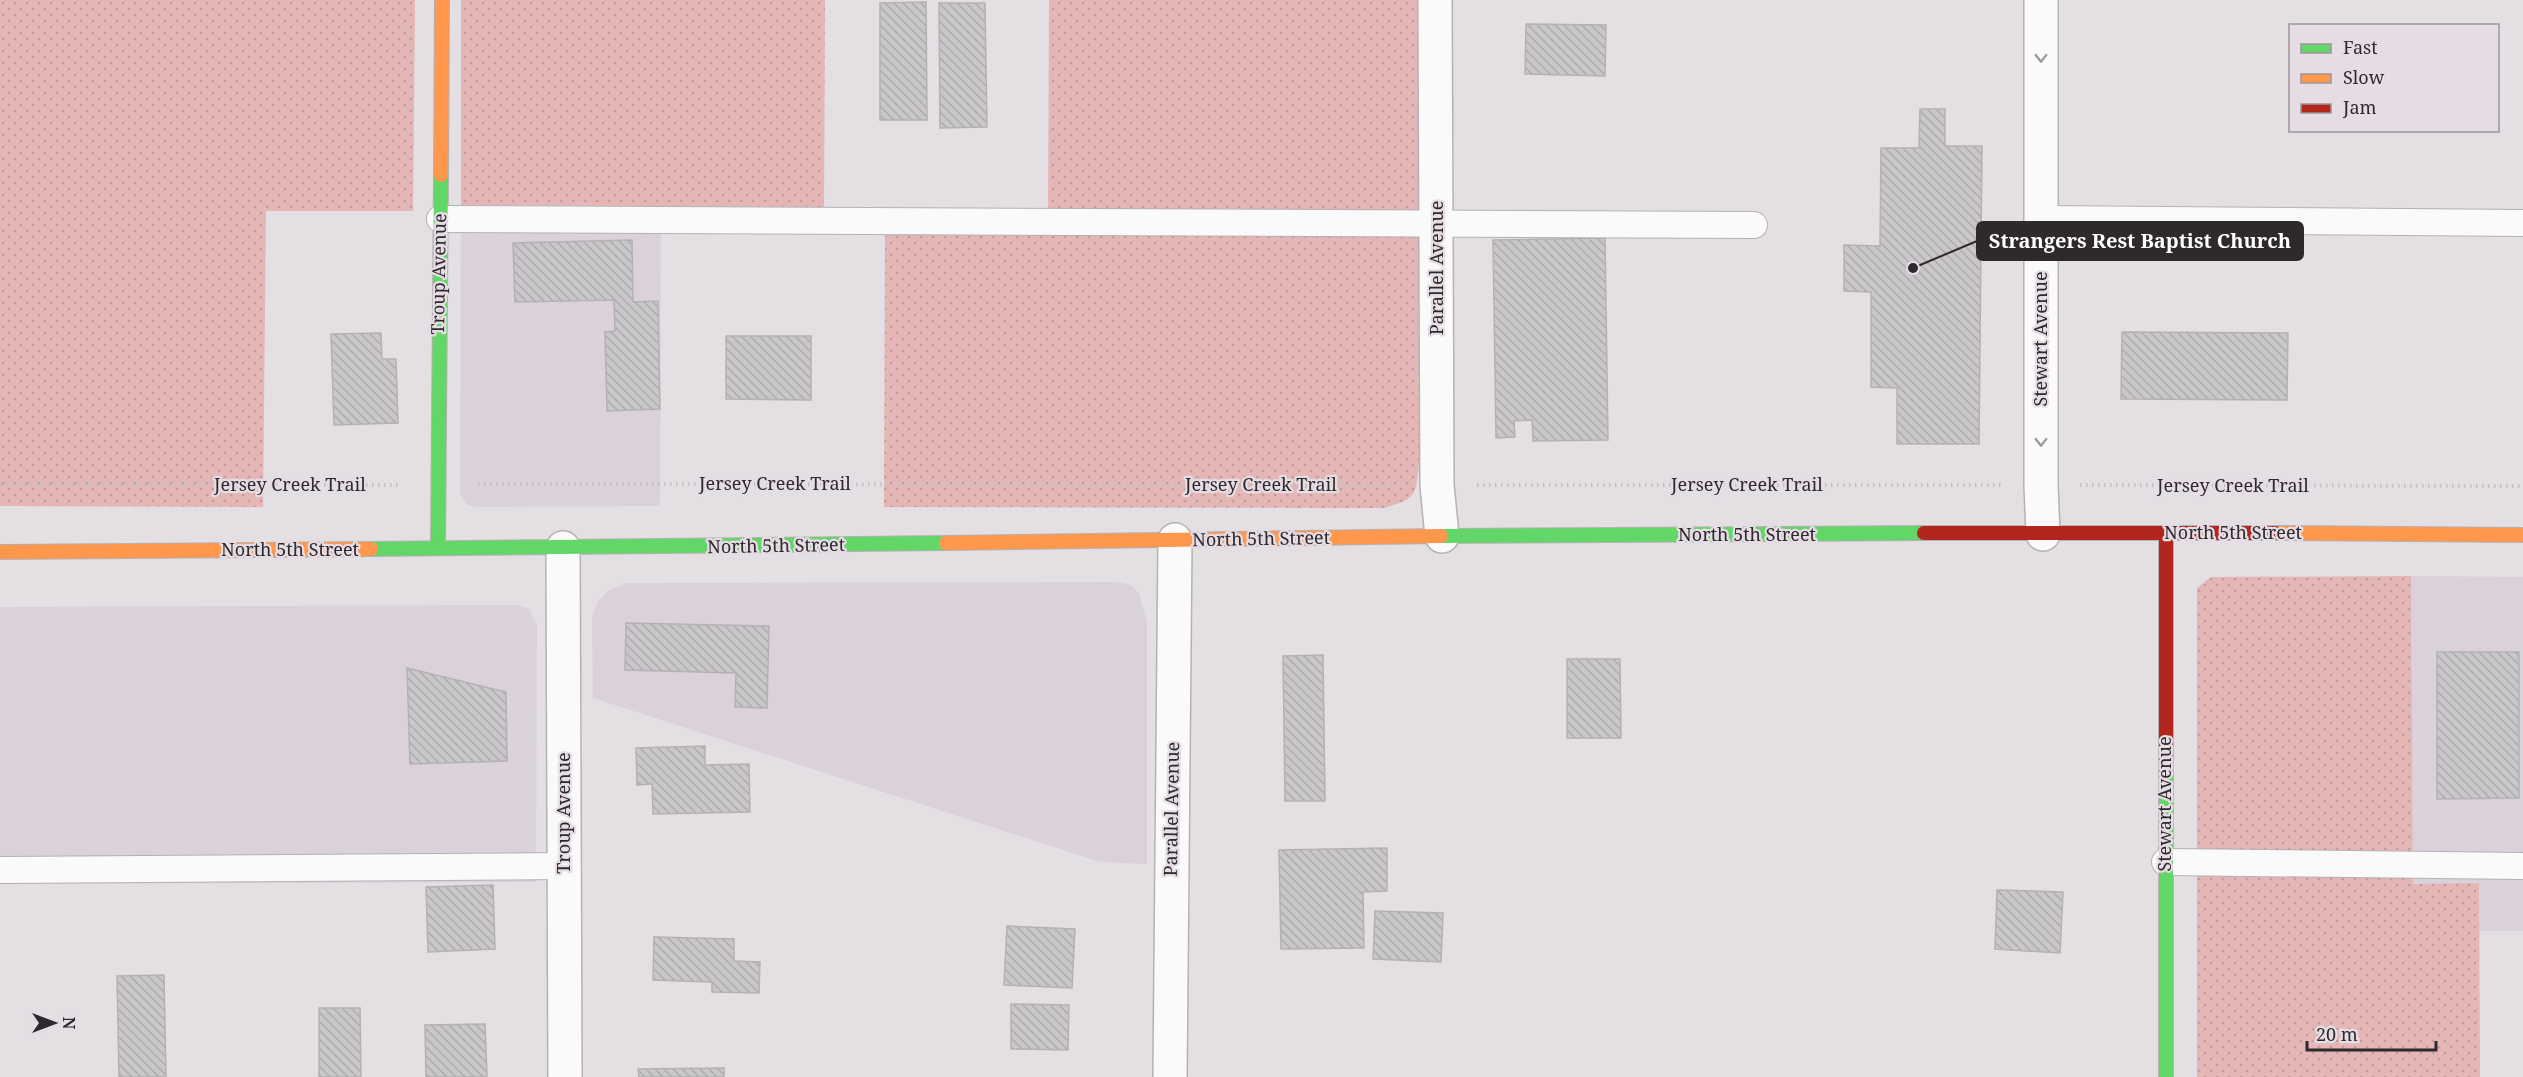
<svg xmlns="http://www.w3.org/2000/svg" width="2523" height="1077" font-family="'Noto Serif',serif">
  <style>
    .built { fill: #dbd1da }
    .grass { fill: url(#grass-dots) }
    .building { fill: url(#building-back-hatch); stroke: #b4b1b4; stroke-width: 1.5 }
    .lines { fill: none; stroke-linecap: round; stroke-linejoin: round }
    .lane-casing { stroke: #b5b1b4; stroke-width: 28 }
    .street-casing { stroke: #b5b1b4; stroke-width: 36 }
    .fast-casing { stroke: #b5b1b4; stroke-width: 16 }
    .slow-casing { stroke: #b5b1b4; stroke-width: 16 }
    .jam-casing { stroke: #b5b1b4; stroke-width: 16 }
    .path { stroke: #c2c0c2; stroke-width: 4; stroke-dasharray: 1.5 4.5; stroke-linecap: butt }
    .lane { stroke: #fbfafb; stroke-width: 26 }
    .street { stroke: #fbfafb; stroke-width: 33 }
    .fast { stroke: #63d668; stroke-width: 14 }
    .slow { stroke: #ff974d; stroke-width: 14 }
    .jam { stroke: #b3261e; stroke-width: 14 }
    .oneway { stroke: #9e9c9e }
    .labels { text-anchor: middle; stroke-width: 4.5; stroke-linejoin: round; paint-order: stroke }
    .street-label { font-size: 18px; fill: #2d292c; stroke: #e6dde4 }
    .leader { fill: none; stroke: #2d292c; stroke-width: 2 }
    .callout-dot { fill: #2d292c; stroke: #e6dde4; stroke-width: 2 }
    .callout { fill: #2d292c; stroke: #2d292c; stroke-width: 2 }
    .callout-label { font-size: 20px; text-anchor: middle; font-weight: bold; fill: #fff }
  </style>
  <defs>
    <pattern id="grass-dots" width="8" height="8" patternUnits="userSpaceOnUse" patternTransform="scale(1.5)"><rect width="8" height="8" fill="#e4b6b5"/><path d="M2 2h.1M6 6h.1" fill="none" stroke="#c49c9c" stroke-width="1.8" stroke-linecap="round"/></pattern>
    <pattern id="building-back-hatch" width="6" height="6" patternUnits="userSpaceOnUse" patternTransform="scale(1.5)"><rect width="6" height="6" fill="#cac7cb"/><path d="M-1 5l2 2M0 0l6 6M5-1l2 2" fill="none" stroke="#aeabae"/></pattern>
  </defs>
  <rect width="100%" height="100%" fill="#e4dfe3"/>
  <!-- built -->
  <g class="built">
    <polygon points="461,205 661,207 660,506 476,507 466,504 460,493"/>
    <polygon points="2411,576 2523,577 2523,931 2479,931 2479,883 2413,885"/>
    <polygon points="1111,582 1125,583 1132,586 1139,593 1147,622 1147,864 1100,862 593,698 592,616 597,603 606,592 625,583"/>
    <polygon points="517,605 528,608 537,624 536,882 0,884 0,607"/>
  </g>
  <!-- grass -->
  <g class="grass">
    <polygon points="0,0 415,0 413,211 266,211 263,507 0,506"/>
    <polygon points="461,0 825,0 824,207 461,205"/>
    <path d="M1049 0H1418L1419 463C1416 496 1416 499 1384 508L884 507 885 235H1048Z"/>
    <polygon points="2411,576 2413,884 2479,883 2480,1077 2197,1077 2197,588 2211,577"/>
  </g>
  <!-- building -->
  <g class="building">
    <polygon points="926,2 927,120 880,120 880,3"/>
    <polygon points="939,3 985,3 987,127 940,128"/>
    <polygon points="1526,24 1606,25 1605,76 1525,74"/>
    <polygon points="1920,109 1945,109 1945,146 1982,146 1979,444 1897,444 1897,388 1871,387 1871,292 1844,291 1844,245 1880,246 1881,148 1919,148"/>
    <polygon points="1605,238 1608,440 1533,441 1532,420 1514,421 1515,437 1496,438 1493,240"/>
    <polygon points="632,240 633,302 658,301 660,409 607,411 605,332 615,331 614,300 515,302 513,243"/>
    <polygon points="2122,332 2288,333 2287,400 2121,399"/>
    <polygon points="381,333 382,359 396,359 398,423 334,425 331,334"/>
    <polygon points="726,336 811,336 811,400 726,399"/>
    <polygon points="626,623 769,626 767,708 735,707 736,673 625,670"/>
    <polygon points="2437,652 2519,652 2519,798 2437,799"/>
    <polygon points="1323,655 1325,801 1285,801 1283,656"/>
    <polygon points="1567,659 1620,659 1621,738 1567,738"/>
    <polygon points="407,668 506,692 507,761 410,764"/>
    <polygon points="705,746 705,765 749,764 750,812 653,814 652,784 637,785 636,748"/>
    <polygon points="1387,848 1387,891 1363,892 1364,948 1281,949 1279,850"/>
    <polygon points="493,885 495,949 428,952 426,887"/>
    <polygon points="1997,890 2063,892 2060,953 1995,949"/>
    <polygon points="1375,911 1443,913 1441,962 1373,959"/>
    <polygon points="1007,926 1075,929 1072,988 1004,985"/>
    <polygon points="654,937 734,939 734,961 760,962 759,993 712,992 712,982 653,980"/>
    <polygon points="164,975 166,1077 119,1077 117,976"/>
    <polygon points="1011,1004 1069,1005 1068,1050 1011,1049"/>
    <polygon points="319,1008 360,1008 361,1077 319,1077"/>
    <polygon points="485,1024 487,1077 426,1077 425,1025"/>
    <polygon points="724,1068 724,1077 639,1077 638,1069"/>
  </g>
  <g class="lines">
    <!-- lane casing -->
    <g class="lane-casing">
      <g id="lane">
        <polyline points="440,219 1754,225"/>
        <polyline points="2041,219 2523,223"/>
        <polyline points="2165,862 2523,866"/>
        <polyline points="0,870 564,866"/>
      </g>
    </g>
    <!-- street casing -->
    <g class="street-casing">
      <g id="street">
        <polyline points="1435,0 1437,485 1442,536"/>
        <polyline points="2041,0 2041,485 2043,534"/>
        <polyline points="563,548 565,1077"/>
        <polyline points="1170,1077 1175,540"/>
      </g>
    </g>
    <!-- fast casing -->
    <g class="fast-casing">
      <g id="fast">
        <polyline points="1441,536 1924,533"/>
        <polyline points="438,548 441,175"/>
        <polyline points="371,549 946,543"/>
        <polyline points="2166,770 2166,1077"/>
      </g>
    </g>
    <!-- slow casing -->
    <g class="slow-casing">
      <g id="slow">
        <polyline points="441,175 442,0"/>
        <polyline points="2275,533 2523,535"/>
        <polyline points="946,543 1441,536"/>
        <polyline points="0,552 371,549"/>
      </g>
    </g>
    <!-- jam casing -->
    <g class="jam-casing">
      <g id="jam">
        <polyline points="2166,532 2166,770"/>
        <polyline points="1924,533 2275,533"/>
      </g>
    </g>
    <!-- path -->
    <g class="path">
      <polyline points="0,484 401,485"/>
      <polyline points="478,484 1397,485"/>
      <polyline points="1477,485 2003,485"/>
      <polyline points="2080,485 2523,486"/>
    </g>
    <!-- lane -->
    <use href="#lane" class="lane"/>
    <!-- street -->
    <use href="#street" class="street"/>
    <!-- fast -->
    <use href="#fast" class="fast"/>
    <!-- slow -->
    <use href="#slow" class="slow"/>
    <!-- jam -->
    <use href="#jam" class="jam"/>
  </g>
  <!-- one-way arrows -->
  <defs><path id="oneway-chevron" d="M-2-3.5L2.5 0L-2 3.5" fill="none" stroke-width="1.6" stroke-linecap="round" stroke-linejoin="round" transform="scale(1.5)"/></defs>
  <g class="oneway">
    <use href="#oneway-chevron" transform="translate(2041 58) rotate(90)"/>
    <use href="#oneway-chevron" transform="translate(2041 442) rotate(90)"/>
  </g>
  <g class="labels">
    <!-- street labels -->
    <g class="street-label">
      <text transform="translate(1437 268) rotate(-90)" y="6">Parallel Avenue</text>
      <text transform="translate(439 274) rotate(-89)" y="6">Troup Avenue</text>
      <text transform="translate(2041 339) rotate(-90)" y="6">Stewart Avenue</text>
      <text x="775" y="490">Jersey Creek Trail</text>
      <text x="290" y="491">Jersey Creek Trail</text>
      <text x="1261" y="491">Jersey Creek Trail</text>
      <text x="1747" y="491">Jersey Creek Trail</text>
      <text x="2233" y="492">Jersey Creek Trail</text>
      <text x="2233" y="539">North 5th Street</text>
      <text x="1747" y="541">North 5th Street</text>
      <text transform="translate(1261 539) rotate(-1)" y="6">North 5th Street</text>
      <text transform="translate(776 546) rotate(-1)" y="6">North 5th Street</text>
      <text x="290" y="556">North 5th Street</text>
      <text transform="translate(2165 804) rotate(-90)" y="6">Stewart Avenue</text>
      <text transform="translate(1172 809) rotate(-89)" y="6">Parallel Avenue</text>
      <text transform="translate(564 813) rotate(-90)" y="6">Troup Avenue</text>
    </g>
  </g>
  <!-- callouts -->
  <path class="leader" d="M1913 268L1977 241"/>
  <circle class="callout-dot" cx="1913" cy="268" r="6"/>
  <rect class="callout" x="1977" y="222" width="326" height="38" rx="6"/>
  <g class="callout-label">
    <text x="2140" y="248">Strangers Rest Baptist Church</text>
  </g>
  <!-- legend -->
  <rect x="2289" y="24" width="210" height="108" fill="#e6dde4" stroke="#9c959a" stroke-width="1.5"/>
  <rect x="2301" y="44" width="30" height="9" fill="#63d668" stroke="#9c959a" stroke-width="1.5"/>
  <text x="2343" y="54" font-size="18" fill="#2d292c">Fast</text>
  <rect x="2301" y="74" width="30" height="9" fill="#ff974d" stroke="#9c959a" stroke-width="1.5"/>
  <text x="2343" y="84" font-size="18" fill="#2d292c">Slow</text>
  <rect x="2301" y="104" width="30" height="9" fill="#b3261e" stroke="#9c959a" stroke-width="1.5"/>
  <text x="2343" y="114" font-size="18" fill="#2d292c">Jam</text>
  <!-- north arrow -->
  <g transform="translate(54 1023) rotate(90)" stroke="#e6dde4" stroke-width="4.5" paint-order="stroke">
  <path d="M0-4.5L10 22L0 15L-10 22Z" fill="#2d292c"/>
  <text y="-9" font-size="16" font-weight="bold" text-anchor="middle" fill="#2d292c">N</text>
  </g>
  <!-- scale -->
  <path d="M2307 1041v9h129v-9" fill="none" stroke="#2d292c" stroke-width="3"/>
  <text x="2316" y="1041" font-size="18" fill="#2d292c" stroke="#e6dde4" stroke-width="4.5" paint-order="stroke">20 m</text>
</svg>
